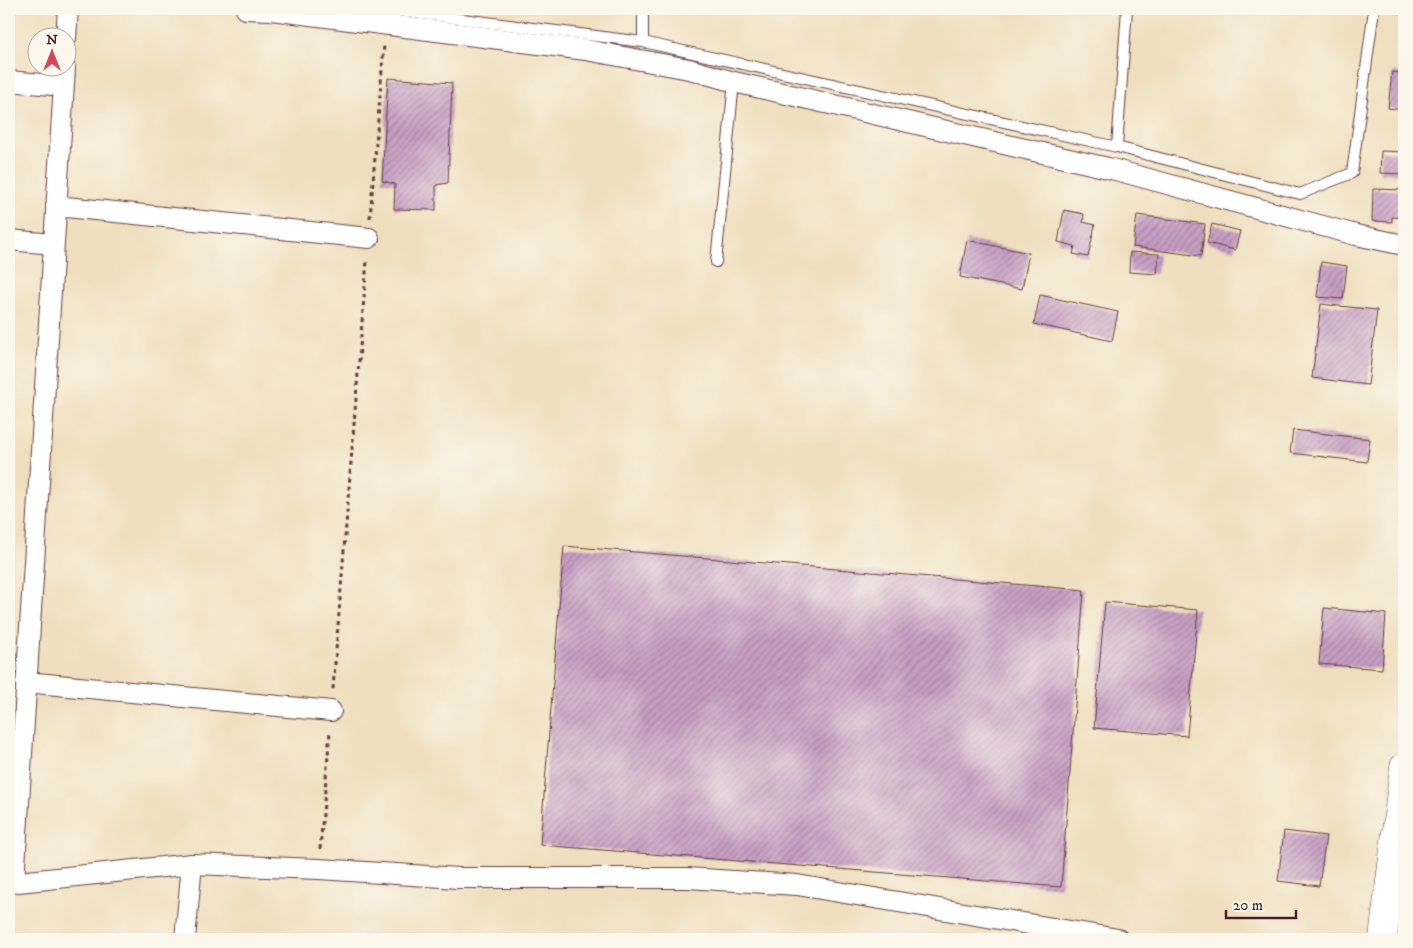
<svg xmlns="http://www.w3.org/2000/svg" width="1413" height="948" font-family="'IM FELL DW Pica',serif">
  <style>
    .building { fill: url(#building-hatch) }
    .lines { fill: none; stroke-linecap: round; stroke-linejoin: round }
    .lane-casing { stroke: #633c41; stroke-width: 12 }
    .street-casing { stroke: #633c41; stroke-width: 22 }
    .highway-casing { stroke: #633c41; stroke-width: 29 }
    .path { stroke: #633c41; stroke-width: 3; stroke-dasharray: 4 4; stroke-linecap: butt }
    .lane { stroke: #fff; stroke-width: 10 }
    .street { stroke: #fff; stroke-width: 20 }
    .highway { stroke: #fff; stroke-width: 28 }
  </style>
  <defs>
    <pattern id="building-hatch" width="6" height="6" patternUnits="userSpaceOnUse" patternTransform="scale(1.25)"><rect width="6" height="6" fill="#c69ec3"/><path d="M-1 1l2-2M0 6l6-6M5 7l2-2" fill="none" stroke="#a3809f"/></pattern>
  </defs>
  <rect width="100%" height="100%" fill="#fbf7ec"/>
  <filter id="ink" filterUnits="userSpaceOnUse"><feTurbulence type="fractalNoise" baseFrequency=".02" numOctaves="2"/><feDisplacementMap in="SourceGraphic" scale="10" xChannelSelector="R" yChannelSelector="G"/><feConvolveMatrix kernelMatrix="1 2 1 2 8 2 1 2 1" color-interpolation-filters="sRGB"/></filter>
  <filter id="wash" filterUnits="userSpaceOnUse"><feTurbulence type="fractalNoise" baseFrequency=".0096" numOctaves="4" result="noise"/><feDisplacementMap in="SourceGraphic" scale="20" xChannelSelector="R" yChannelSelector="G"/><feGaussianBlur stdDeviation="1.12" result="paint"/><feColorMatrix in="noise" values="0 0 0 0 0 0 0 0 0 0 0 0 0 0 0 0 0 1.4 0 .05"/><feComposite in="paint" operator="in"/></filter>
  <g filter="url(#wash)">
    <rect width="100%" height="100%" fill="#efdfbe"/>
    <g id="blocks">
      <!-- building -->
      <g class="building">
        <polygon points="1397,9 1404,9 1404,14 1396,13"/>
        <polygon points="1392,72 1404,73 1404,110 1388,108"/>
        <polygon points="388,78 452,83 448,183 436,185 436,210 394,209 395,184 382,181"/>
        <polygon points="1381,151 1404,152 1404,174 1380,173"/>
        <polygon points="1373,189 1404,190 1404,218 1392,217 1392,222 1372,221"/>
        <polygon points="1064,210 1084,214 1083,222 1095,225 1088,257 1073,254 1075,246 1058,242"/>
        <polygon points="1137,215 1205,224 1201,256 1133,247"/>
        <polygon points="1212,224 1240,231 1235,250 1207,243"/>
        <polygon points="967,240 1029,253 1022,289 960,277"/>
        <polygon points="1130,252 1159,254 1157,274 1129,272"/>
        <polygon points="1321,262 1347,266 1343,299 1317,297"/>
        <polygon points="1040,295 1118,312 1112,341 1034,324"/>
        <polygon points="1321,304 1377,310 1368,385 1312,378"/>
        <polygon points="1293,430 1370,439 1367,462 1290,453"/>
        <polygon points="564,546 1084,590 1061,887 540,845"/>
        <polygon points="1105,602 1198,610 1187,736 1094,728"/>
        <polygon points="1324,608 1386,614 1382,669 1319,664"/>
        <polygon points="1284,831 1326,836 1319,886 1278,881"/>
      </g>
    </g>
  </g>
  <g filter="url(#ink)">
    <use href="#blocks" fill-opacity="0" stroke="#633c41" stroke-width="1"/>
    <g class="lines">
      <!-- lane casing -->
      <g class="lane-casing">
        <g id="lane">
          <polyline points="383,9 643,42 1117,147"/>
          <polyline points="1127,9 1117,147 1300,194 1352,173 1374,9"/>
          <polyline points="643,42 643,9"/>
          <polyline points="716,262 734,82"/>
        </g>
      </g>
      <!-- street casing -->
      <g class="street-casing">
        <g id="street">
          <polyline points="246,9 271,10 586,50 689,69 734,82 1108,168 1356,235 1404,245"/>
          <polyline points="66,38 68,9"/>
          <polyline points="9,81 63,86"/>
          <polyline points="56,206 369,238"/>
          <polyline points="9,240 53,244"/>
          <polyline points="26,682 331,711"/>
          <polyline points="14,882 65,68"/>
          <polyline points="9,883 192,864 319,869 458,878 687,878 797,885 1118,939"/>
          <polyline points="185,939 192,864"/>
        </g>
      </g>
      <!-- highway casing -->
      <g class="highway-casing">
        <polyline id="highway" points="1383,939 1404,767"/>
      </g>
      <!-- path -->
      <g class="path">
        <polyline points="370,218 384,45"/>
        <polyline points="333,689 367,260"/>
        <polyline points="320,849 330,731"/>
      </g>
      <!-- lane -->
      <use href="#lane" class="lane"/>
      <!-- street -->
      <use href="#street" class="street"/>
      <!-- highway -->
      <use href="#highway" class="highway"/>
    </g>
  </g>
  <!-- margin -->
  <rect width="1413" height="948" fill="none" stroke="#fbf7ec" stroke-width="30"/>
  <!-- north arrow -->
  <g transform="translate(52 52)"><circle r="24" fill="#fbf7ec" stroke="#b4a19f"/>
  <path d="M0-4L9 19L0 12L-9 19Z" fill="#d1495b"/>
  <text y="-8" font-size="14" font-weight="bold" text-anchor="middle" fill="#4a1f2b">N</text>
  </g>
  <!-- scale -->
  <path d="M1226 910v8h70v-8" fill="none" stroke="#4a1f2b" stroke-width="2.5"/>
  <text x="1233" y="910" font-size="15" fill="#4a1f2b" stroke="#fbf7ec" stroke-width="4" paint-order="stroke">20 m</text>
</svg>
